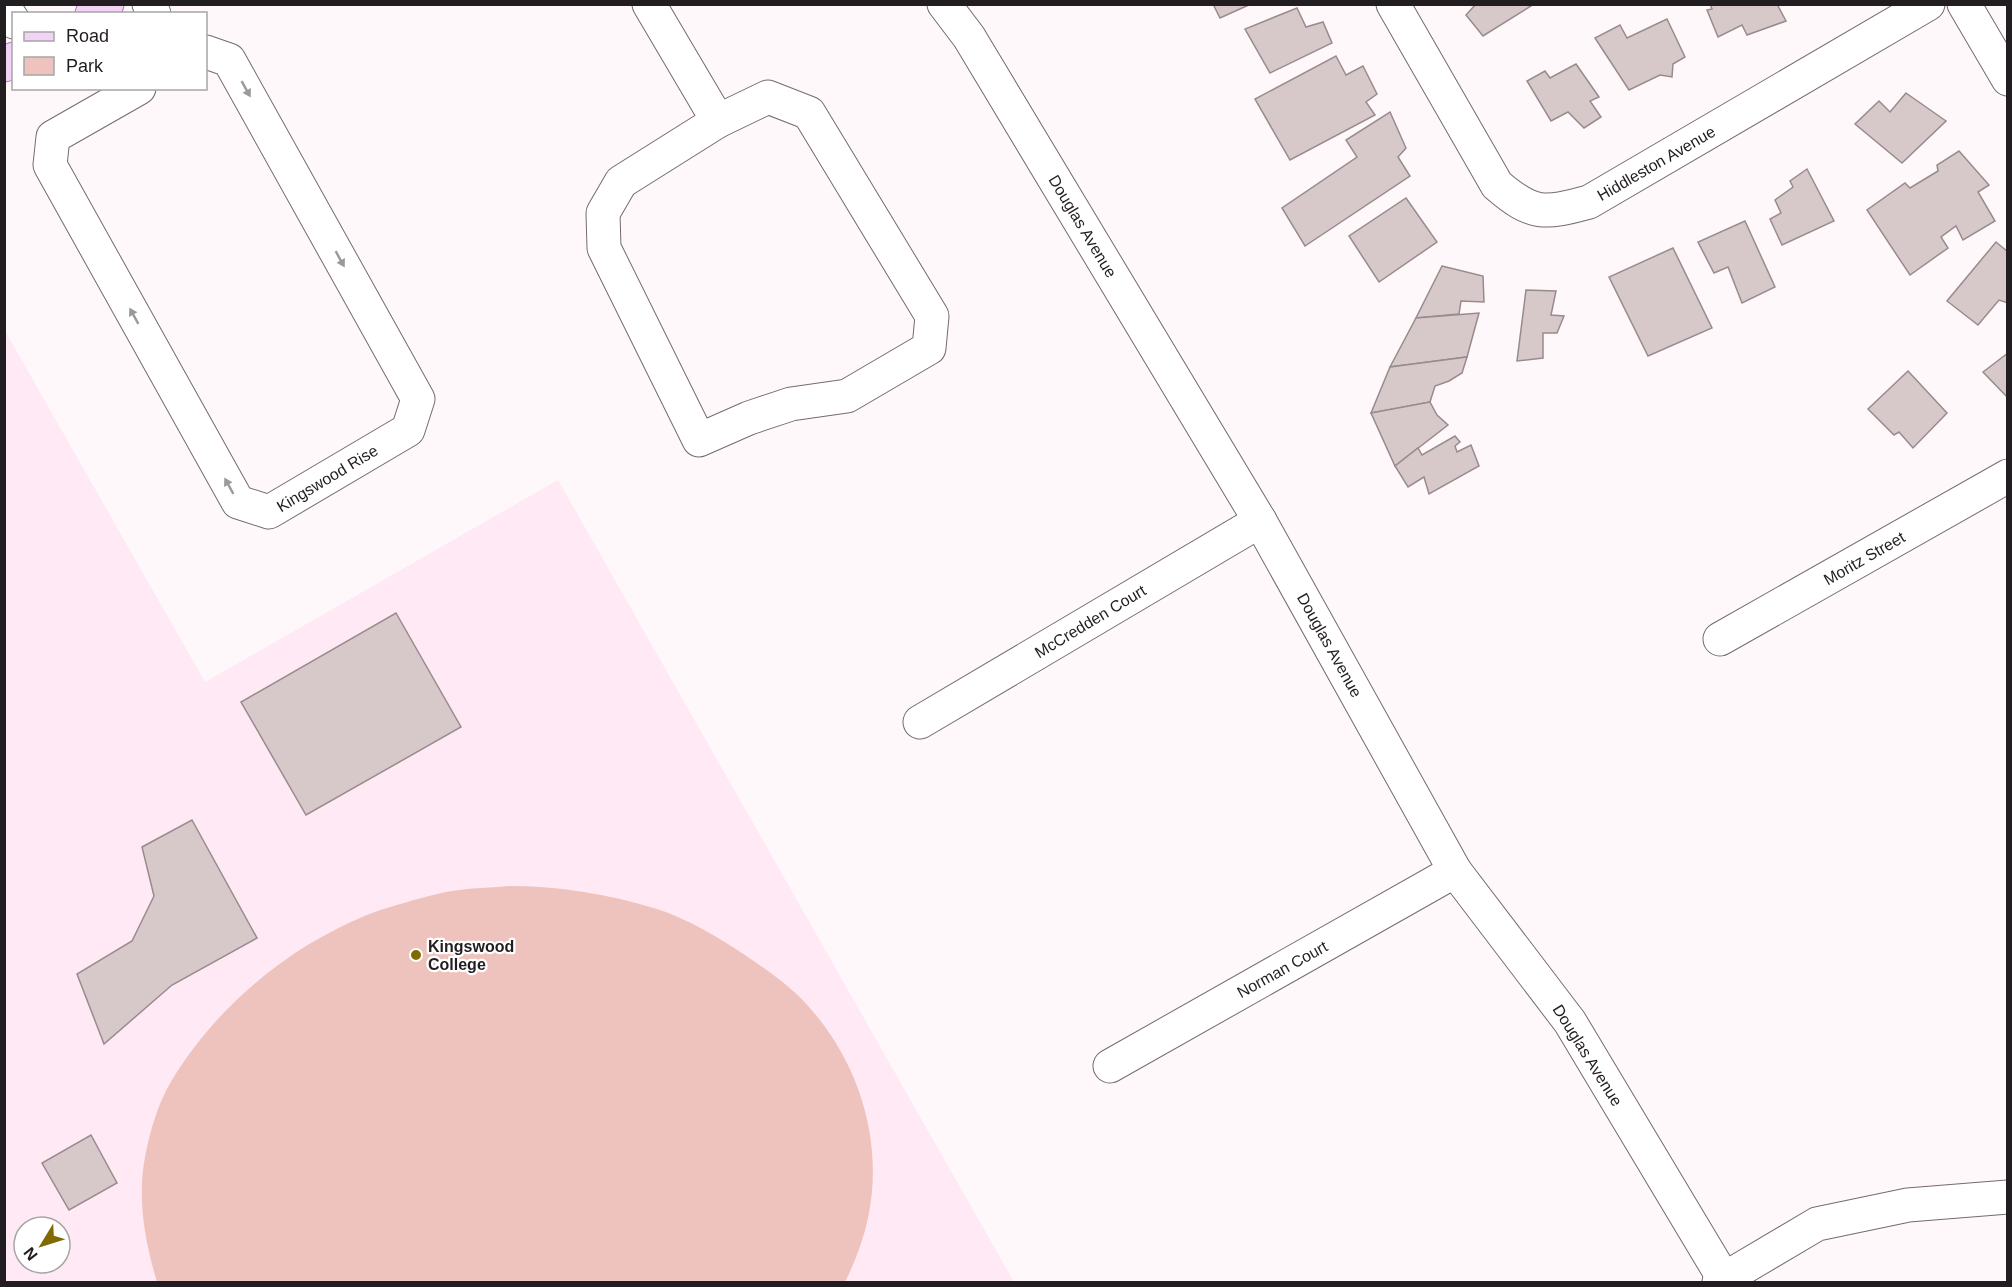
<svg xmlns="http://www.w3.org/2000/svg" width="2012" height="1287" font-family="Helvetica,sans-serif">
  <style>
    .built { fill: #fee9f4; fill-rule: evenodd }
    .green { fill: #eec3bd }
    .building { fill: #d7c8ca; stroke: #998b8d; stroke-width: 1.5 }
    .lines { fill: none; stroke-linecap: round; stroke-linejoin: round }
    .minor-casing { stroke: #766a70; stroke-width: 35 }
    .major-casing { stroke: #a47fa7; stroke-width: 35 }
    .minor { stroke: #fff; stroke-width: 33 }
    .major { stroke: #f2d2f6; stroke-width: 33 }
    .oneway { fill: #9c999b }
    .poi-dot { fill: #816a02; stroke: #fff; stroke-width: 2 }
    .labels { text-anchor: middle; stroke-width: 4.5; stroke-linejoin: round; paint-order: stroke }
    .street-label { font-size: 16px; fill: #221d20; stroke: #fff }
    .poi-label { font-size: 16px; font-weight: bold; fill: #221d20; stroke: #fff; text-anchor: start }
  </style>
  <rect width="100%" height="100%" fill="#fef8fb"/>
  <!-- built -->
  <path class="built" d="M4 329 205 682 558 480 1014 1282H5ZM24 1227H60V1263H24Z"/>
  <!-- green -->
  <path class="green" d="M509 886C560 886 608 894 657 909 688 919 718 937 745 955 767 970 792 987 809 1007 860 1064 884 1143 868 1218 863 1241 855 1262 845 1282H157C145 1242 137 1199 145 1157 150 1131 158 1103 172 1080 216 1007 288 947 367 915 387 907 424 897 446 892 466 888 488 888 509 886Z"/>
  <!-- building -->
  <g class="building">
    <polygon points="1213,4 1251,4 1220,18"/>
    <polygon points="1476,4 1530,4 1531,6 1483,36 1466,15"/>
    <polygon points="1710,4 1777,4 1786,21 1747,35 1742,25 1718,37 1707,10 1712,9"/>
    <polygon points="1297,8 1306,27 1323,22 1332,43 1270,73 1245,29"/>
    <polygon points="1667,19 1685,57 1673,64 1672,77 1660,75 1629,90 1595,38 1620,25 1627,38"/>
    <polygon points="1336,56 1346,75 1363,66 1377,94 1366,102 1375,115 1290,160 1255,99"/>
    <polygon points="1576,64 1599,97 1590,101 1601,117 1584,128 1568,112 1551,121 1527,81 1545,71 1550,78"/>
    <polygon points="1906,93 1946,121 1902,163 1855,124 1879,101 1890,112"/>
    <polygon points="1390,112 1406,148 1398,157 1410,176 1305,246 1282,208 1357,157 1346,140"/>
    <polygon points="1959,151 1989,185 1978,192 1995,221 1963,240 1956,226 1941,237 1948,248 1910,275 1867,210 1905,183 1910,188 1938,171 1937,165"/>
    <polygon points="1807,169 1834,221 1782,245 1770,219 1781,213 1775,200 1793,187 1790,181"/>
    <polygon points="1406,198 1437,242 1379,282 1349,236"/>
    <polygon points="1745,221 1775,287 1742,303 1728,267 1714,273 1698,242"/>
    <polygon points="1996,242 2008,252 2008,303 1999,300 1978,325 1947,301"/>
    <polygon points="1673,248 1712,328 1648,356 1609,277"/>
    <polygon points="1442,266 1483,276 1484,302 1461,301 1459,314 1416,318"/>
    <polygon points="1526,290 1556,291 1551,315 1564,316 1557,333 1543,333 1543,358 1517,361"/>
    <polygon points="1479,313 1467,357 1390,367 1416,318"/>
    <polygon points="2008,353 2008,398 1983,372"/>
    <polygon points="1467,357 1462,373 1449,381 1435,386 1430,402 1371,413 1390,367"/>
    <polygon points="1908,371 1947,413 1913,448 1899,432 1894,435 1868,409"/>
    <polygon points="1430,402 1437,415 1448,425 1395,466 1371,413"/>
    <polygon points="1455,436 1460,442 1455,446 1457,452 1471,445 1479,466 1429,494 1424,477 1408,487 1395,466 1418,448 1422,455"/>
    <polygon points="396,613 461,727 306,815 241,702"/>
    <polygon points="192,820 257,938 172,985 104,1044 77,974 132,941 154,896 142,847"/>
    <polygon points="91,1135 117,1183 69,1210 42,1163"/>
  </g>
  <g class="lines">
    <!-- minor casing -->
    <g class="minor-casing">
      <g id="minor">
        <polyline points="149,4 154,14"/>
        <polyline points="649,4 718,121"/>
        <polyline points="944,4 969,37 1260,521 1455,871 1570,1022 1724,1279"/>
        <path d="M1393 4 1497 185C1533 216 1544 214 1589 202L1928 4"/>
        <polyline points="1964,4 2008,79"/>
        <polyline points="4,7 14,22"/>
        <polyline points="139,88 53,137 50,165 238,502 269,512 408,430 418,399 229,60 206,52"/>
        <polygon points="768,97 809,113 932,316 929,348 847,396 791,404 749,418 699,440 604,248 603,213 621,182 718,121"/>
        <polyline points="1720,639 2008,476"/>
        <polyline points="920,722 1260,521"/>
        <polyline points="1110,1066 1455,871"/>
        <polyline points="1719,1282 1817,1224 1908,1205 2008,1197"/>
      </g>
    </g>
    <!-- major casing -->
    <g class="major-casing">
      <g id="major">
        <polyline points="92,14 107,4"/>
        <polyline points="4,65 14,59"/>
      </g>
    </g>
    <!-- minor -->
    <use href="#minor" class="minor"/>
    <!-- major -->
    <use href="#major" class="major"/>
  </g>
  <!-- one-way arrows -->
  <defs><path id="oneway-solid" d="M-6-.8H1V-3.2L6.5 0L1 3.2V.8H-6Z" transform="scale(1.5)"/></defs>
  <g class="oneway">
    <use href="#oneway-solid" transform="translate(246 89) rotate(61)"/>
    <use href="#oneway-solid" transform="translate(340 259) rotate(61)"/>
    <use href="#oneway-solid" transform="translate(134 316) rotate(-119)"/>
    <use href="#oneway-solid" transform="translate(229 486) rotate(-119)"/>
  </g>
  <!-- markers -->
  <circle class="poi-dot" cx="416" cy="955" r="6"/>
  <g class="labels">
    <!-- street labels -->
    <g class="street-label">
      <text transform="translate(1656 163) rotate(-30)" y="6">Hiddleston Avenue</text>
      <text transform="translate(1083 226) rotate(59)" y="6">Douglas Avenue</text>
      <text transform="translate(327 478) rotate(-31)" y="6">Kingswood Rise</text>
      <text transform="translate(1864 558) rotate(-30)" y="6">Moritz Street</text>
      <text transform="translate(1090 621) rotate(-31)" y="6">McCredden Court</text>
      <text transform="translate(1330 645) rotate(61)" y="6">Douglas Avenue</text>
      <text transform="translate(1282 969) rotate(-29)" y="6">Norman Court</text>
      <text transform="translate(1588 1055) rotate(58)" y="6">Douglas Avenue</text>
    </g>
    <!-- poi labels -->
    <g class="poi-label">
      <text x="428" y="952">Kingswood<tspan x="428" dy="18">College</tspan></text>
    </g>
  </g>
  <!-- border -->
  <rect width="2012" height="1287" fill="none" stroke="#221d20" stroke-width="12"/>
  <!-- legend -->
  <rect x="12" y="12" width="195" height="78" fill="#ffffff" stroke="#a7a5a6" stroke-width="1.5"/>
  <rect x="24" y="32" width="30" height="9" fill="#f2d2f6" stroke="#a7a5a6" stroke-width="1.5"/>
  <text x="66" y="42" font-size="18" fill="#221d20">Road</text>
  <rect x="24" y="57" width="30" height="18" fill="#eec3bd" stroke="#a7a5a6" stroke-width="1.5"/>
  <text x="66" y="72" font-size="18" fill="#221d20">Park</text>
  <!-- north arrow -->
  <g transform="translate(42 1245) rotate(232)"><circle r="28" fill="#ffffff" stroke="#a7a5a6" stroke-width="1.5"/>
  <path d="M0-4.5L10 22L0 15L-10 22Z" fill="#816a02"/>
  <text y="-9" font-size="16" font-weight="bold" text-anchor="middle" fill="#221d20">N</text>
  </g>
</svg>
